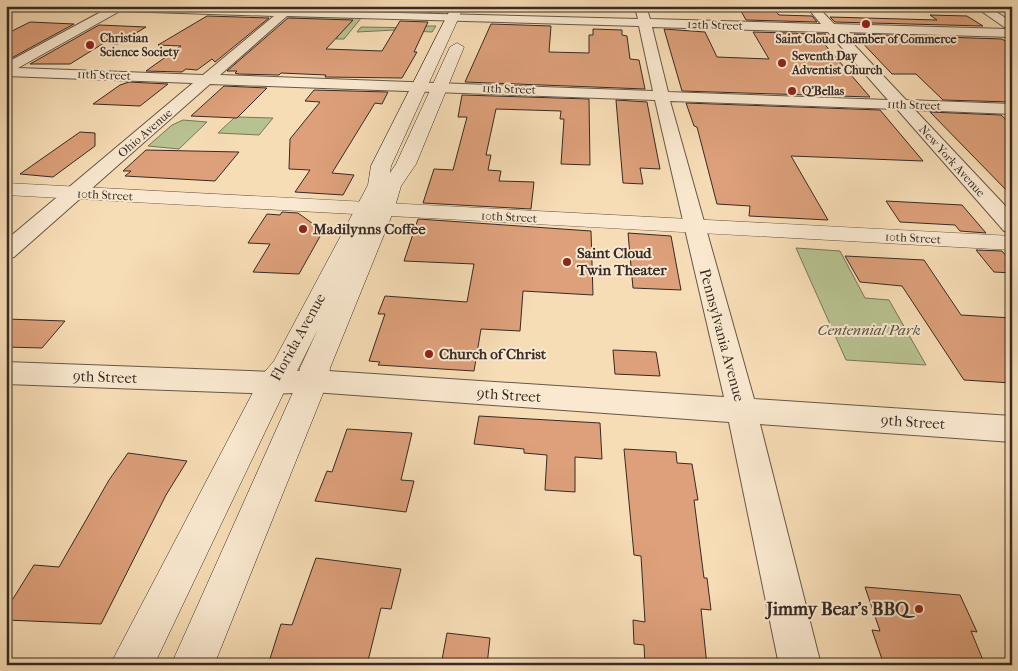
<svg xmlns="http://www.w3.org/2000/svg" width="1018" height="671" font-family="'IM FELL French Canon',serif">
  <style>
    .green { fill: #b8c291; stroke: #78765b }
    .building { fill: #dda07a; stroke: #372a25 }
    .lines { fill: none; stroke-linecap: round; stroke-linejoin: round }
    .minor-casing { stroke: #675749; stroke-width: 2 }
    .tertiary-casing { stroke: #675749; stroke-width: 1 }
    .secondary-casing { stroke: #372a25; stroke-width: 1 }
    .minor { fill: #fae9d0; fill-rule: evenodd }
    .tertiary { fill: #fae9d0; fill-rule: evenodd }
    .secondary { fill: #fae9d0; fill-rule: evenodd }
    .poi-dot { fill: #8f2418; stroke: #fae9d0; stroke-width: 2 }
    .labels { text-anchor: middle; stroke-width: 4; stroke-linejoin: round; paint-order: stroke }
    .far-street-label { font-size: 12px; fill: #372a25; stroke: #fae9d0 }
    .far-poi-label { font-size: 12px; font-weight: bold; fill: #372a25; stroke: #fae9d0; text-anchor: start }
    .poi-label { font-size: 15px; font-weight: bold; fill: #372a25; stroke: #fae9d0; text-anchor: start }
    .park-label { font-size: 15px; font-style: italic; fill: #575040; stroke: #fae9d0 }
    .street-label { font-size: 15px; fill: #372a25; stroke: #fae9d0 }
    .near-poi-label { font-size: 18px; font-weight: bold; fill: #372a25; stroke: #fae9d0; text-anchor: end }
  </style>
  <rect width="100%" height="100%" fill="#f7ddb6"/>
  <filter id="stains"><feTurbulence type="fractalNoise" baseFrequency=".004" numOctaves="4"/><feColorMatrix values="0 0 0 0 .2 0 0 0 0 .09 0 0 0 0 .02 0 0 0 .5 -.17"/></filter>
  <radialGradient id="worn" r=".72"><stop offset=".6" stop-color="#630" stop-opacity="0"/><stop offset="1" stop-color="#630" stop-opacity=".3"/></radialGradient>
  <!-- green -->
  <g class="green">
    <polygon points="294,14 362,17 344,39 336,39 338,36 291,18"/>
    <polygon points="427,26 436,26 432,32 395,30 357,32 361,27 425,28"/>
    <polygon points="238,117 273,118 259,135 218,133 234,118"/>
    <polygon points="183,120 207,122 179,149 148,146 172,125"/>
    <polygon points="796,248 840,251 865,298 889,300 926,365 846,360"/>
  </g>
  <!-- building -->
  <g class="building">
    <polygon points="220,6 366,6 362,10"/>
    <polygon points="409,6 421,6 434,7 432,12 406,11"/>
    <polygon points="738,6 772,7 779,15 812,16 817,22 746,20"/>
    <polygon points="930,15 967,16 983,26 835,22 830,17 937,20"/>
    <polygon points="207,16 269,18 215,62 212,59 197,70 186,69 182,72 146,71 181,46 158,45"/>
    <polygon points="288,18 353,20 326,49 382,51 400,21 428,22 414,52 417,52 402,78 325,77 326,75 281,73 279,75 238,74 235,73 237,71 227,71"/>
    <polygon points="30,22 74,24 6,61 6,34"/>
    <polygon points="491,24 551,26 549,52 589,53 589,35 593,35 593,29 622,30 622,35 627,36 630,59 639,60 645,89 465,82"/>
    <polygon points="99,25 146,27 118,44 104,43 70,64 30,64"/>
    <polygon points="664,29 705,32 717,57 769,59 753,32 826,34 820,39 870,97 682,91"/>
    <polygon points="854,34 1002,39 1012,45 1012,102 943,100 916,74 892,74"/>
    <polygon points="129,82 168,84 140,106 93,104 120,85"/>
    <polygon points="224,86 267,88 237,118 191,116"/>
    <polygon points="314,90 388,92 382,104 375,103 332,173 354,175 343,195 295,192 310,170 289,169 290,139 320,102 305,101"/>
    <polygon points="462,95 589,99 590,165 561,164 564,119 560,119 561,111 496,109 486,155 491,155 488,170 501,171 499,181 534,182 531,209 423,203 434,169 453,170 467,117 458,117"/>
    <polygon points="616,100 647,102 660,169 640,168 643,184 623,183"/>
    <polygon points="686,103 880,110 923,161 791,156 828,220 749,216 750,206 717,204 697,127 694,126"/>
    <polygon points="930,112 1001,115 1012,125 1012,196"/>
    <polygon points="80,132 95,133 95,146 53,177 20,174"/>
    <polygon points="146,150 239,152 215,181 125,176 131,171 123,171"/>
    <polygon points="886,201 962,205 986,233 960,231 955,225 900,222"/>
    <polygon points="282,212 298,213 323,231 299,274 253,272 270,244 248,243 267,214 280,215"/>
    <polygon points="418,219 591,231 593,295 523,291 520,331 481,329 474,371 378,365 380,362 369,361 385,314 378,314 385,296 467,302 474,264 404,261"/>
    <polygon points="628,233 671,236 681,290 633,288"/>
    <polygon points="976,250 1002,251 1012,263 1012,273 994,272"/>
    <polygon points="845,256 924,260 961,315 1012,318 1012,383 964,380 902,286 860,282"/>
    <polygon points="6,319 65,321 42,348 6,347"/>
    <polygon points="613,350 656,352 660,376 615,374"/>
    <polygon points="479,416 600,423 602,459 575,457 575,492 545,490 547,455 524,453 524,449 474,444"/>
    <polygon points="347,429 412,433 401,480 414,481 406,512 315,501 327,471 332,472"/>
    <polygon points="624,449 676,452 677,463 692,464 698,500 694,500 704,578 707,578 711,610 701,609 707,665 645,665 644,645 634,644 633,620 645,622 641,556 634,555"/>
    <polygon points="128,453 187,461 166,495 101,624 6,620 6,610 34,565 59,567 109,480"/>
    <polygon points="316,558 401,569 391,609 381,608 367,665 268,665 281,624 292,625"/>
    <polygon points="865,587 960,595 977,632 971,631 985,665 884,665 872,630 880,631"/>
    <polygon points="447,633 490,638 487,665 441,665"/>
  </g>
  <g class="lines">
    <!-- minor casing -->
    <g class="minor-casing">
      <path id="minor" d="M112 6 638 19 635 7 646 6 650 19 821 24 806 6H817L834 24 1007 29 974 6H987L1012 22V37L842 32 906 100 1012 104V114L915 110 1012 213V232L1004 231 897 109 670 101 754 399 1012 416V442L760 424 821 665H779L729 422 313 392 273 394 6 384V362L273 372 313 370 724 397 655 100 210 84 14 257 6 259V240L193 83 6 76V63ZM120 11 274 16 203 75 18 68ZM287 16 639 26 653 91 220 75ZM652 27 828 32 888 100 668 92Z"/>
    </g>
    <!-- tertiary casing -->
    <g class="tertiary-casing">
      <polygon id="tertiary" points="6,183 1012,236 1012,250 6,195"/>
    </g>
    <!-- secondary casing -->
    <g class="secondary-casing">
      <polygon id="secondary" points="452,6 464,6 391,166 390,173 396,164 450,47 457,43 464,47 416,164 401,186 394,210 330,368 328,381 214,665 171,665 298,381 300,368 318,329 294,377 285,390 154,665 110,665 262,375 274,361 360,200 368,185 371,166"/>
    </g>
    <!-- minor -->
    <use href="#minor" class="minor"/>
    <!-- tertiary -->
    <use href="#tertiary" class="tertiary"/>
    <!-- secondary -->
    <use href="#secondary" class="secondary"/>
  </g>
  <!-- markers -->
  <g class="poi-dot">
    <circle cx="866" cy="24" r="5"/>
    <circle cx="90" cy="45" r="5"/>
    <circle cx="782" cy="63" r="5"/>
    <circle cx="792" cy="91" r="5"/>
    <circle cx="303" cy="229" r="5"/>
    <circle cx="567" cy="262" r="5"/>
    <circle cx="429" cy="354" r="5"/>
    <circle cx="919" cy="609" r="5"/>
  </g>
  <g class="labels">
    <!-- far-street labels -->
    <g class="far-street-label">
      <text transform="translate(715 25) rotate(2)" y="4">12th Street</text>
      <text transform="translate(104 75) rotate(2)" y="4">11th Street</text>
      <text transform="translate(509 89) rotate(2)" y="4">11th Street</text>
      <text transform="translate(914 105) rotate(2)" y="4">11th Street</text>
      <text transform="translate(145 133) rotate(-41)" y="4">Ohio Avenue</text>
      <text transform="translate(952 161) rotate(48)" y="4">New York Avenue</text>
      <text transform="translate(105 195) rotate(3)" y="4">10th Street</text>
      <text transform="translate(509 217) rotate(3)" y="4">10th Street</text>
      <text transform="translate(913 238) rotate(3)" y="4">10th Street</text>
    </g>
    <!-- far-poi labels -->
    <g class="far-poi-label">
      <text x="100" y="42">Christian<tspan x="100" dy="14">Science Society</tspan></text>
      <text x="866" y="43" text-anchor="middle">Saint Cloud Chamber of Commerce</text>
      <text x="792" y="60">Seventh Day<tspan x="792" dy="14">Adventist Church</tspan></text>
      <text x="802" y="95">Q'Bellas</text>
    </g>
    <!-- poi labels -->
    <g class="poi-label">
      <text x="313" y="234">Madilynns Coffee</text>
      <text x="577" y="258">Saint Cloud<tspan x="577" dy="17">Twin Theater</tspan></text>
      <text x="439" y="359">Church of Christ</text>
    </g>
    <!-- park labels -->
    <g class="park-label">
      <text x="869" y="335">Centennial Park</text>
    </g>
    <!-- street labels -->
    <g class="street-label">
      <text transform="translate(722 335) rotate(75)" y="5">Pennsylvania Avenue</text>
      <text transform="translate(298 337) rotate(-61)" y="5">Florida Avenue</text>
      <text transform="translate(105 377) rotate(2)" y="5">9th Street</text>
      <text transform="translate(509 395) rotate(4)" y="5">9th Street</text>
      <text transform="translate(913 422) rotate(4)" y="5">9th Street</text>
    </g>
    <!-- near-poi labels -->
    <g class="near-poi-label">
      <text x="909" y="615">Jimmy Bear's BBQ</text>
    </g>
  </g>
  <!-- margin -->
  <rect width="1018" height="671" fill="none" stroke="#f7ddb6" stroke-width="25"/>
  <rect x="8" y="8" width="1003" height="656" fill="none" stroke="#372a25" stroke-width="2.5"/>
  <rect x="12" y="12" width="993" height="646" fill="none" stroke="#372a25"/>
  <rect width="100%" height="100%" filter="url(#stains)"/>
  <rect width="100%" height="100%" fill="url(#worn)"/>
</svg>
